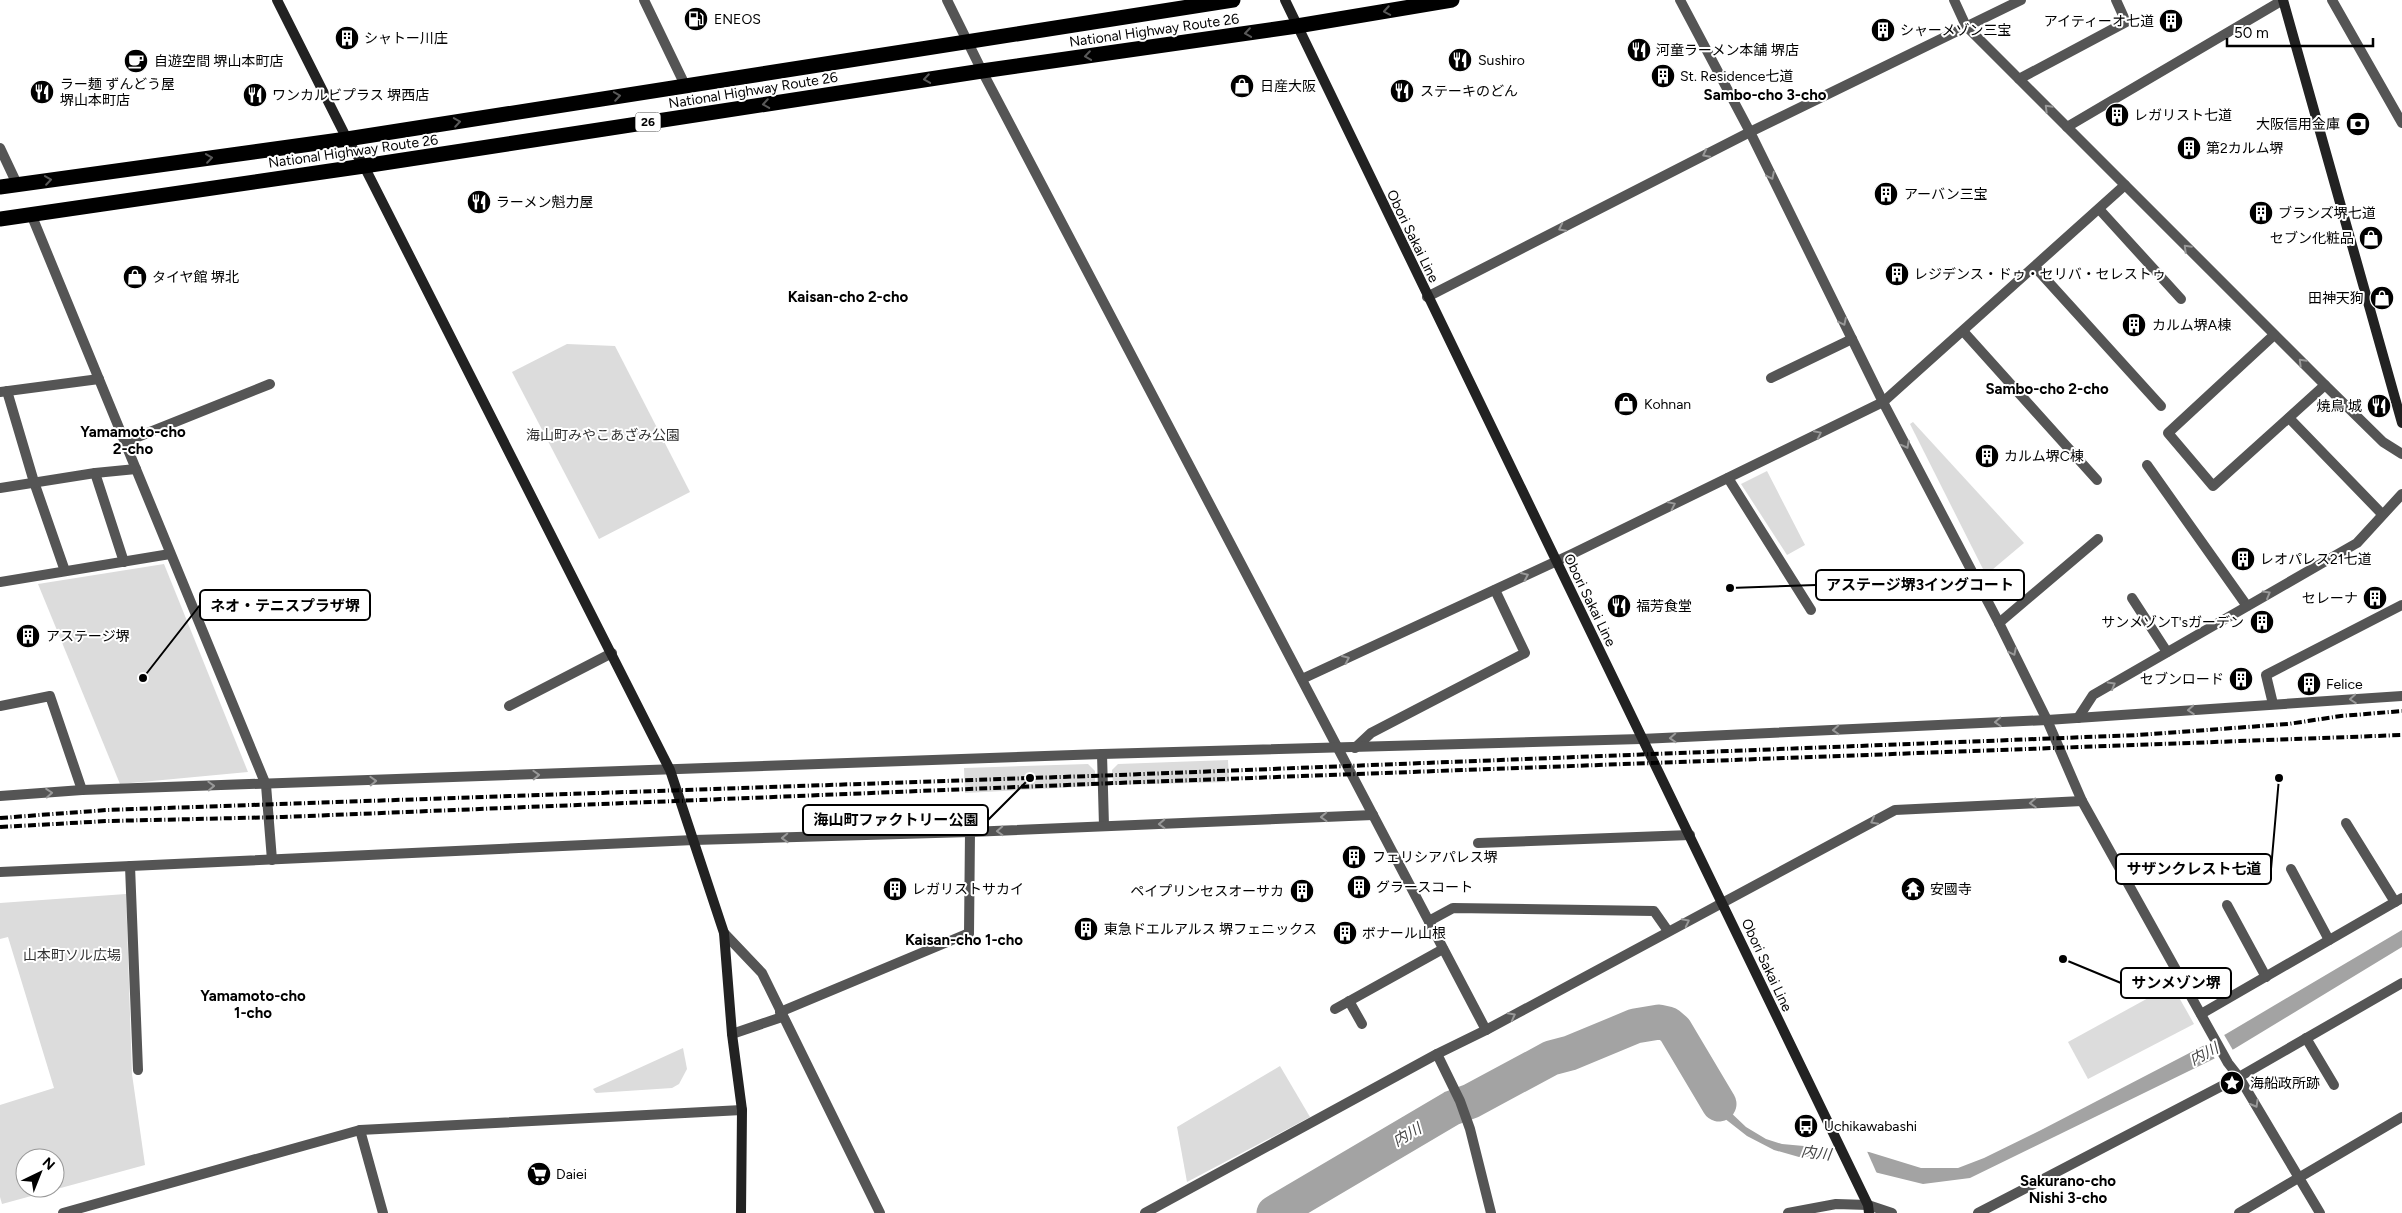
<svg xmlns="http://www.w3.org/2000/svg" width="2402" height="1213" font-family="Figtree,'Noto Sans JP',sans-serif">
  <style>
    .green { fill: #dcdcdc; fill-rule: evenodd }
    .water { fill: #a3a3a3 }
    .pier { fill: #fff }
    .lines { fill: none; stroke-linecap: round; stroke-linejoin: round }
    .river { stroke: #a3a3a3; stroke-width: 35 }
    .lane { stroke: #555; stroke-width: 10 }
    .street { stroke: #555; stroke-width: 10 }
    .secondary { stroke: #222; stroke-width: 10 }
    .highway { stroke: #000; stroke-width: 15 }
    .rail { stroke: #000; stroke-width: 4; stroke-dasharray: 8 2.5 1 2.5; stroke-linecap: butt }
    .oneway { stroke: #595959 }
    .oneway2 { stroke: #999 }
    .labels { text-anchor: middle; stroke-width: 4; stroke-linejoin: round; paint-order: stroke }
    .shield { fill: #fff; stroke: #4c4c4c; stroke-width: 1 }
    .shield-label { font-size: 12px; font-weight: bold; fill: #000 }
    .poi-label { font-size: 14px; fill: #000; stroke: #fff; text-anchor: start }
    .street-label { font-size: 14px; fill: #000; stroke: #fff }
    .park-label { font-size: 14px; fill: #333; stroke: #fff }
    .neighbourhood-label { font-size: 15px; font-weight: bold; fill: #000; stroke: #fff }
    .water-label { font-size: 15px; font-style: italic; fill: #444; stroke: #fff }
    .leader { fill: none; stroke: #000; stroke-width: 2 }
    .callout-dot { fill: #000; stroke: #fff; stroke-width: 2 }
    .callout { fill: #fff; stroke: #000; stroke-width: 2 }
    .callout-label { font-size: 15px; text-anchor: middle; font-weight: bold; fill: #000 }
  </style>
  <rect width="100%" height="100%" fill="#fff"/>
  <!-- green -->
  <g class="green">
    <polygon points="567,344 615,346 690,492 599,539 512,372"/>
    <polygon points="1913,422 2024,543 1986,575 1910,424"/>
    <polygon points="1767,471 1805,545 1787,555 1741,484"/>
    <polygon points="164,564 248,772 120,784 38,584"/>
    <polygon points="1228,760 1229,782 1113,785 1112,770 1118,764"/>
    <polygon points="1088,764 1095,771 1095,786 965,793 964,768"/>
    <path d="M126 894 132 1074 145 1165 2 1204 0 1197V1105L54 1088 8 937 0 939V903ZM25 1158H55V1188H25Z"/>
    <polygon points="2172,985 2194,1024 2088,1079 2068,1042"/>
    <polygon points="683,1048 687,1069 679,1084 672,1088 596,1093 593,1089"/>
    <polygon points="1280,1066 1310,1117 1187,1182 1177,1127"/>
  </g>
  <!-- water -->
  <polygon class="water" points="2402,930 2402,947 2234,1049 1970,1178 1923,1184 1862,1169 1824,1156 1799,1157 1774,1150 1747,1136 1724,1118 1691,1066 1699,1063 1726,1108 1746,1127 1766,1139 1782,1144 1869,1152 1921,1168 1958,1168 1984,1158 2043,1129 2226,1034"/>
  <!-- pier -->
  <g class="pier">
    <polygon points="2223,1033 2234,1052 2216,1061 2205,1041"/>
    <polygon points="1815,1144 1866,1149 1878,1176 1823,1159"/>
  </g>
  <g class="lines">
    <!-- river -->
    <polyline class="river" points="1274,1213 1452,1108 1471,1101 1551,1058 1570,1053 1635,1026 1659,1022 1668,1024 1675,1030 1719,1104"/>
    <!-- lane -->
    <g class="lane">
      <polyline points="2099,209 2181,299"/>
      <polyline points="2035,267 2161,406"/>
      <polyline points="1963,331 2097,480"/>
      <polyline points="1771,378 1852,339"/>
      <polyline points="2147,465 2247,606"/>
      <polyline points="95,473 124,562"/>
      <polyline points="1728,478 1811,610"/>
      <polyline points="2132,598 2167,652"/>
      <polyline points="2346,823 2395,902"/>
      <polyline points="130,866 138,1070"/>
      <polyline points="2291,869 2329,940"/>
      <polyline points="2227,905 2266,977"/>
      <polyline points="1349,1001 1362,1024"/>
      <polyline points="1335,1009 1443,949"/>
      <polyline points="780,1012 969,933"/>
      <polyline points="2306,1038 2334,1085"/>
    </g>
    <!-- street -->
    <g class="street">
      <polyline points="644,0 685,85"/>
      <polyline points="947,0 982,71 1486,1030"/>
      <polyline points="1680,0 1750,132 1883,402 1999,623 2047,720 2082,801 2228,1063 2239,1077 2320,1213"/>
      <polyline points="1954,0 1966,26 2325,385 2383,442 2402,454"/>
      <polyline points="2332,0 2402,123"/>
      <polyline points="2019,79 2126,22 2116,0"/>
      <polyline points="2067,127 2283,0"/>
      <polyline points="0,148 17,184"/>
      <polyline points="31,214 266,785 272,860"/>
      <polyline points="1427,297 1750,132 2021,0"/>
      <polyline points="2274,335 2168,433 2213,486 2325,385"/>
      <polyline points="7,391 34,482 65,571"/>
      <polyline points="0,392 99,379"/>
      <polyline points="2289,418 2382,514"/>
      <polyline points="125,442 270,384"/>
      <polyline points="0,488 95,473 136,469"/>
      <polyline points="0,582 170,554"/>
      <polyline points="1999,623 2098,539"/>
      <polyline points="1302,679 1572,554 1883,402 2125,185"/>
      <polyline points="2273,704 2266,675 2402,605"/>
      <polyline points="0,706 50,696 82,790"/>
      <polyline points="509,706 612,653"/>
      <polyline points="2078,718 2093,695 2357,543 2402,494"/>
      <polyline points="1355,748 1371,733 1525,653 1495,590"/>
      <polyline points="1102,754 1104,826"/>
      <polyline points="0,796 82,790 1102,754 1641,739 2047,720 2402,696"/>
      <polyline points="1478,843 1690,835"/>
      <polyline points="0,872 694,840 970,832 1373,815"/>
      <polyline points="1429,921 1453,908 1654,911 1668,931"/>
      <polyline points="724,933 762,973 880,1213"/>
      <polyline points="969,933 970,832"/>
      <polyline points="2201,1014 2402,898"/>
      <polyline points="732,1034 782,1017"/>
      <polyline points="1437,1054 1460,1101 1470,1129 1491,1213"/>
      <polyline points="360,1130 383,1213"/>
      <polyline points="63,1213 360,1130 742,1110"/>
      <polyline points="1145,1213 1437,1054 1486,1030 1895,810 2082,801"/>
      <polyline points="1788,1213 1836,1204 1868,1205 1892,1213"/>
      <polyline points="1978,1213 2239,1077 2402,983"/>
      <polyline points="2239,1213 2402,1117"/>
    </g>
    <!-- secondary -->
    <g class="secondary">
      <polyline points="277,0 347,139 364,166 670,770 724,933 732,1034 742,1110 741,1213"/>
      <polyline points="1285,0 1868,1205 1869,1213"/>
      <polyline points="2283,0 2402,423"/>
    </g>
    <!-- highway -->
    <g class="highway">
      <polyline points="0,187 347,139 1233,0"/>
      <polyline points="0,219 364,166 982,71 1297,26 1452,0"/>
    </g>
    <!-- rail -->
    <g class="rail">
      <polyline points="0,818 107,810 1118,775 2138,735 2288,724 2341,716 2402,711"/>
      <polyline points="0,827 108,821 283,817 1116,783 2402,735"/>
    </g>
  </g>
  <!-- one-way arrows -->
  <defs><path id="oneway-chevron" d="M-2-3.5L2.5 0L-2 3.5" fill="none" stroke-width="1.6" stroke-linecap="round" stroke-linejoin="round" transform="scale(1.25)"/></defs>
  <g class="oneway">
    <use href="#oneway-chevron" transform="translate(1387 11) rotate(170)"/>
    <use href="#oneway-chevron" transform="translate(1248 33) rotate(172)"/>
    <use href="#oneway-chevron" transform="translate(1088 56) rotate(172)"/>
    <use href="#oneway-chevron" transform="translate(927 79) rotate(171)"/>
    <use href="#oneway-chevron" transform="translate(617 96) rotate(-9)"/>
    <use href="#oneway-chevron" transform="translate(766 104) rotate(171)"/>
    <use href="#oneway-chevron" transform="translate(457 122) rotate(-9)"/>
    <use href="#oneway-chevron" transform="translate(209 158) rotate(-8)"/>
    <use href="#oneway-chevron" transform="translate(48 180) rotate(-8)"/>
  </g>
  <g class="oneway2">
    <use href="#oneway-chevron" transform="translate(2048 108) rotate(-135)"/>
    <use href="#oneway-chevron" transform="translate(1706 154) rotate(153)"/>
    <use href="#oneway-chevron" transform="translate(1771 176) rotate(64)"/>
    <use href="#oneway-chevron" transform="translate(1562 228) rotate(153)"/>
    <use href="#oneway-chevron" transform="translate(2187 248) rotate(-135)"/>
    <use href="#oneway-chevron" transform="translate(1843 322) rotate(64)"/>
    <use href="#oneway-chevron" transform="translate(2302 362) rotate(-135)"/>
    <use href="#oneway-chevron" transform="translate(1818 434) rotate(-26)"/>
    <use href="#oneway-chevron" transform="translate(1906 445) rotate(62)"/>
    <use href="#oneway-chevron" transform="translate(1672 505) rotate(-26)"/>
    <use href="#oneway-chevron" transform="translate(1525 576) rotate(-25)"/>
    <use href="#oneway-chevron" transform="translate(2267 594) rotate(-30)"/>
    <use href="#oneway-chevron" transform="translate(2013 652) rotate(64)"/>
    <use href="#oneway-chevron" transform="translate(1346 659) rotate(-25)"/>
    <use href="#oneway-chevron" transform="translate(2112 685) rotate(-30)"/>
    <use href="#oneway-chevron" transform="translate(2353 699) rotate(176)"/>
    <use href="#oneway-chevron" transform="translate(2191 710) rotate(176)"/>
    <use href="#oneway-chevron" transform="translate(1998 722) rotate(177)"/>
    <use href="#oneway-chevron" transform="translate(1836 730) rotate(177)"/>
    <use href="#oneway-chevron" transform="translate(1673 738) rotate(177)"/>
    <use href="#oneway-chevron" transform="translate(536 775) rotate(-2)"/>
    <use href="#oneway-chevron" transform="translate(373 781) rotate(-2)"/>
    <use href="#oneway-chevron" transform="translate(211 786) rotate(-2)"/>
    <use href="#oneway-chevron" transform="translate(49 793) rotate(-4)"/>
    <use href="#oneway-chevron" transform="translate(2033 803) rotate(177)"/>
    <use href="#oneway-chevron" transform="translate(1324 817) rotate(178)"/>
    <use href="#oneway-chevron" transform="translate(1874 821) rotate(152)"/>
    <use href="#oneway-chevron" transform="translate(1162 824) rotate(178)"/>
    <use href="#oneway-chevron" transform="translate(1000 831) rotate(177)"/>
    <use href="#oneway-chevron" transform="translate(785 838) rotate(178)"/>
    <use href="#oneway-chevron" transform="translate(1686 922) rotate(-27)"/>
    <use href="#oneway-chevron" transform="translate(1512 1016) rotate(-28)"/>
    <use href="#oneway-chevron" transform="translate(2255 1104) rotate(60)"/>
  </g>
  <!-- icons -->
  <defs>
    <g id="fuel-disc" transform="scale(1.25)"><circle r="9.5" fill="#000" stroke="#fff"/><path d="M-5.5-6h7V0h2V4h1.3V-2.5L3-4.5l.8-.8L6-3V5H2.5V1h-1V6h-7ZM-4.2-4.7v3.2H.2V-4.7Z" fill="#fff"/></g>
    <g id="building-disc" transform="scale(1.25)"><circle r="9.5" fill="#000" stroke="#fff"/><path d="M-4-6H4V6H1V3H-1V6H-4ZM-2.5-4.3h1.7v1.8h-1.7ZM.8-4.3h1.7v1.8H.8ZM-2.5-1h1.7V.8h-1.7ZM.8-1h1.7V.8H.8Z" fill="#fff"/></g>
    <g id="restaurant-disc" transform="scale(1.25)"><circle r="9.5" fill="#000" stroke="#fff"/><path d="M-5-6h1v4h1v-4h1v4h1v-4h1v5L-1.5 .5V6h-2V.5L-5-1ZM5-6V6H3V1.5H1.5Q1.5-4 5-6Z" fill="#fff"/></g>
    <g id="cafe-disc" transform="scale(1.25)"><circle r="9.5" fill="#000" stroke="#fff"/><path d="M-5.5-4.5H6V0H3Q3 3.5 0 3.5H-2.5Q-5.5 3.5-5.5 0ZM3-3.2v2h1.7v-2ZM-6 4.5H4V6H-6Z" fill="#fff"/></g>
    <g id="shop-disc" transform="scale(1.25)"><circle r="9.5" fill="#000" stroke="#fff"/><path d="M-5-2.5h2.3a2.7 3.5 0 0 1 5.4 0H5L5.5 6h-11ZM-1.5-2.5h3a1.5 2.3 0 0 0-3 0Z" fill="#fff"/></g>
    <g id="bank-disc" transform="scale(1.25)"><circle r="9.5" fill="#000" stroke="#fff"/><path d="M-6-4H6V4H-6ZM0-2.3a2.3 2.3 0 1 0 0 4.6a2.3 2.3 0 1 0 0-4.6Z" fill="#fff"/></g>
    <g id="temple-disc" transform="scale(1.25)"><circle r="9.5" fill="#000" stroke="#fff"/><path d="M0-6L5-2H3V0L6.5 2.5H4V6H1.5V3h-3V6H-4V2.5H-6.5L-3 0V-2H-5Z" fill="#fff"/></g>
    <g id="sight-disc" transform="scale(1.25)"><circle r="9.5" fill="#000" stroke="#fff"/><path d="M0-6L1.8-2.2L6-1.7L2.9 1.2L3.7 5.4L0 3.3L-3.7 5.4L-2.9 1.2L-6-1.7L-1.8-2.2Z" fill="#fff"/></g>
    <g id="bus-disc" transform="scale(1.25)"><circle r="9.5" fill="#000" stroke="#fff"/><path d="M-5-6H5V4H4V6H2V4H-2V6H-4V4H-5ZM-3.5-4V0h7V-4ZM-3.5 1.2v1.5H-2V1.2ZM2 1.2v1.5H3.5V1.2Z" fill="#fff"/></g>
    <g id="supermarket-disc" transform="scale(1.25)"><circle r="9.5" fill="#000" stroke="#fff"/><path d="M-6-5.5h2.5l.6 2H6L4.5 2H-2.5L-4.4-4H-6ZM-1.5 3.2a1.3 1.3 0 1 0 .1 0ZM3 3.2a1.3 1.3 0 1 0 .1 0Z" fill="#fff"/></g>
  </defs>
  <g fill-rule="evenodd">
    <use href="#fuel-disc" x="696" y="19"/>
    <use href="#building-disc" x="2171" y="21"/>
    <use href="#building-disc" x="1883" y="30"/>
    <use href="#building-disc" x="347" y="38"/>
    <use href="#restaurant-disc" x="1639" y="50"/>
    <use href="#restaurant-disc" x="1460" y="60"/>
    <use href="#cafe-disc" x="136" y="61"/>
    <use href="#building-disc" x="1663" y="76"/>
    <use href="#shop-disc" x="1242" y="86"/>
    <use href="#restaurant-disc" x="1402" y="91"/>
    <use href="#restaurant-disc" x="42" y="92"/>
    <use href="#restaurant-disc" x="255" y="95"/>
    <use href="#building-disc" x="2117" y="115"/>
    <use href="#bank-disc" x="2358" y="124"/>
    <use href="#building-disc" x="2189" y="148"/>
    <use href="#building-disc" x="1886" y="194"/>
    <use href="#restaurant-disc" x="479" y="202"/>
    <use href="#building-disc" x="2261" y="213"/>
    <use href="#shop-disc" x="2371" y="238"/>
    <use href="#building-disc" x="1897" y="274"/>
    <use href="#shop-disc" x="135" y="277"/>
    <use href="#shop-disc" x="2382" y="298"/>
    <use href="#building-disc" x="2134" y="325"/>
    <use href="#shop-disc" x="1626" y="404"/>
    <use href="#restaurant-disc" x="2379" y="406"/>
    <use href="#building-disc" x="1987" y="456"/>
    <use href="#building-disc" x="2243" y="559"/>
    <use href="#building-disc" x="2375" y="598"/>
    <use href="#restaurant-disc" x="1619" y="606"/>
    <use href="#building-disc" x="2262" y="622"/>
    <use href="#building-disc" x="28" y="636"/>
    <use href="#building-disc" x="2241" y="679"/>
    <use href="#building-disc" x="2309" y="684"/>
    <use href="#building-disc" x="1354" y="857"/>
    <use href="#building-disc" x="1359" y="887"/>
    <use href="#building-disc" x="895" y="889"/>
    <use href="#temple-disc" x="1913" y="889"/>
    <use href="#building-disc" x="1302" y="891"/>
    <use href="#building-disc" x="1086" y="929"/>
    <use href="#building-disc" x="1345" y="933"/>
    <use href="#sight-disc" x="2232" y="1083"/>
    <use href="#bus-disc" x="1806" y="1126"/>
    <use href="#supermarket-disc" x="539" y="1174"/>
  </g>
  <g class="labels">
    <!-- shield labels -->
    <rect class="shield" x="635.5" y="112.5" width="25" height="19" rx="4"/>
    <g class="shield-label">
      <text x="648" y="126">26</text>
    </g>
    <!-- poi labels -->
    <g class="poi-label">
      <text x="714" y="24">ENEOS</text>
      <text x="2154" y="26" text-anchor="end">アイティーオ七道</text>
      <text x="1900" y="35">シャーメゾン三宝</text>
      <text x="364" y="43">シャトー川庄</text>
      <text x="1656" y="55">河童ラーメン本舗 堺店</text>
      <text x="1478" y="65">Sushiro</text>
      <text x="154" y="66">自遊空間 堺山本町店</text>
      <text x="1680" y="81">St. Residence七道</text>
      <text x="60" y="89">ラー麺 ずんどう屋<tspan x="60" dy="16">堺山本町店</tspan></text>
      <text x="1260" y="91">日産大阪</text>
      <text x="1420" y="96">ステーキのどん</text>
      <text x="272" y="100">ワンカルビプラス 堺西店</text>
      <text x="2134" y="120">レガリスト七道</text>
      <text x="2340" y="129" text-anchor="end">大阪信用金庫</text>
      <text x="2206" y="153">第2カルム堺</text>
      <text x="1904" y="199">アーバン三宝</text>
      <text x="496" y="207">ラーメン魁力屋</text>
      <text x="2278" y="218">ブランズ堺七道</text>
      <text x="2354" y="243" text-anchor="end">セブン化粧品</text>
      <text x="1914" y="279">レジデンス・ドゥ・セリバ・セレストゥ</text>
      <text x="152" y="282">タイヤ館 堺北</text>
      <text x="2364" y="303" text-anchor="end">田神天狗</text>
      <text x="2152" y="330">カルム堺A棟</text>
      <text x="1644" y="409">Kohnan</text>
      <text x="2362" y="411" text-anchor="end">焼鳥 城</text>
      <text x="2004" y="461">カルム堺C棟</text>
      <text x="2260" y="564">レオパレス21七道</text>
      <text x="2358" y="603" text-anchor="end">セレーナ</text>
      <text x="1636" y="611">福芳食堂</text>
      <text x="2244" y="627" text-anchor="end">サンメゾンT'sガーデン</text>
      <text x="46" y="641">アステージ堺</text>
      <text x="2224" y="684" text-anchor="end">セブンロード</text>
      <text x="2326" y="689">Felice</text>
      <text x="1372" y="862">フェリシアパレス堺</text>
      <text x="1376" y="892">グラースコート</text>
      <text x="912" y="894">レガリストサカイ</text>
      <text x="1930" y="894">安國寺</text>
      <text x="1284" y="896" text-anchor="end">ペイプリンセスオーサカ</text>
      <text x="1104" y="934">東急ドエルアルス 堺フェニックス</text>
      <text x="1362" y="938">ボナール山根</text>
      <text x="2250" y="1088">海船政所跡</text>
      <text x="1824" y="1131">Uchikawabashi</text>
      <text x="556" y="1179">Daiei</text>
    </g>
    <!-- street labels -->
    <g class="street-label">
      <text transform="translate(1154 30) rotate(-8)" y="5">National Highway Route 26</text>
      <text transform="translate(753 90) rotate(-9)" y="5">National Highway Route 26</text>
      <text transform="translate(353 151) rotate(-8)" y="5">National Highway Route 26</text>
      <text transform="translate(1413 236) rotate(64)" y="5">Obori Sakai Line</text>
      <text transform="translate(1590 600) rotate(64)" y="5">Obori Sakai Line</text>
      <text transform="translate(1767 965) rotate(65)" y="5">Obori Sakai Line</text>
    </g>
    <!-- park labels -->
    <g class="park-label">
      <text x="603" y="440">海山町みやこあざみ公園</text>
      <text x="72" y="960">山本町ソル広場</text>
    </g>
    <!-- neighbourhood labels -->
    <g class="neighbourhood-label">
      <text x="1765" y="100">Sambo-cho 3-cho</text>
      <text x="848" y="302">Kaisan-cho 2-cho</text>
      <text x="2047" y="394">Sambo-cho 2-cho</text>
      <text x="133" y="437">Yamamoto-cho<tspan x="133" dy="17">2-cho</tspan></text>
      <text x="964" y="945">Kaisan-cho 1-cho</text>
      <text x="253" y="1001">Yamamoto-cho<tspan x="253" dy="17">1-cho</tspan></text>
      <text x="2068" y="1186">Sakurano-cho<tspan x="2068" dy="17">Nishi 3-cho</tspan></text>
    </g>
    <!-- water labels -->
    <g class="water-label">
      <text transform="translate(2204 1054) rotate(-28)" y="5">内川</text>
      <text transform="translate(1407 1135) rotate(-30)" y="5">内川</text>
      <text transform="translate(1816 1153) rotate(7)" y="5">内川</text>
    </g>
  </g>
  <!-- callouts -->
  <path class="leader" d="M1730 588L1816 585M143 678L200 605M1030 778L988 820M2279 778L2271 869M2063 959L2121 983"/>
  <g class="callout-dot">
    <circle cx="1730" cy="588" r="5"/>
    <circle cx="143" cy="678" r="5"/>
    <circle cx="1030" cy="778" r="5"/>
    <circle cx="2279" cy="778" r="5"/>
    <circle cx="2063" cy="959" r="5"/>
  </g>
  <g class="callout">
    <rect x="1816" y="570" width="208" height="30" rx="5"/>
    <rect x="200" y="590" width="170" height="30" rx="5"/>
    <rect x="803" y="805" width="185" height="30" rx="5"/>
    <rect x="2116" y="854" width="155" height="30" rx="5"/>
    <rect x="2121" y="968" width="110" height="30" rx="5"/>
  </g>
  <g class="callout-label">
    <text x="1920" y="590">アステージ堺3イングコート</text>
    <text x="285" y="611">ネオ・テニスプラザ堺</text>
    <text x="896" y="825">海山町ファクトリー公園</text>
    <text x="2194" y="874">サザンクレスト七道</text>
    <text x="2176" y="988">サンメゾン堺</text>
  </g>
  <!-- north arrow -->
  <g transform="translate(40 1173) rotate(43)"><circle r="24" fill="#ffffff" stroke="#999999"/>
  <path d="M0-4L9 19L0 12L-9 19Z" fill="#000000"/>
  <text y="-8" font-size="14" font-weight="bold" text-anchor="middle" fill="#000000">N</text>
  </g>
  <!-- scale -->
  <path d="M2227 38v8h146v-8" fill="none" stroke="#000000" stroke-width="2.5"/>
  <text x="2234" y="38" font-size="15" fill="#000000" stroke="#ffffff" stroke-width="4" paint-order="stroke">50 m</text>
</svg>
